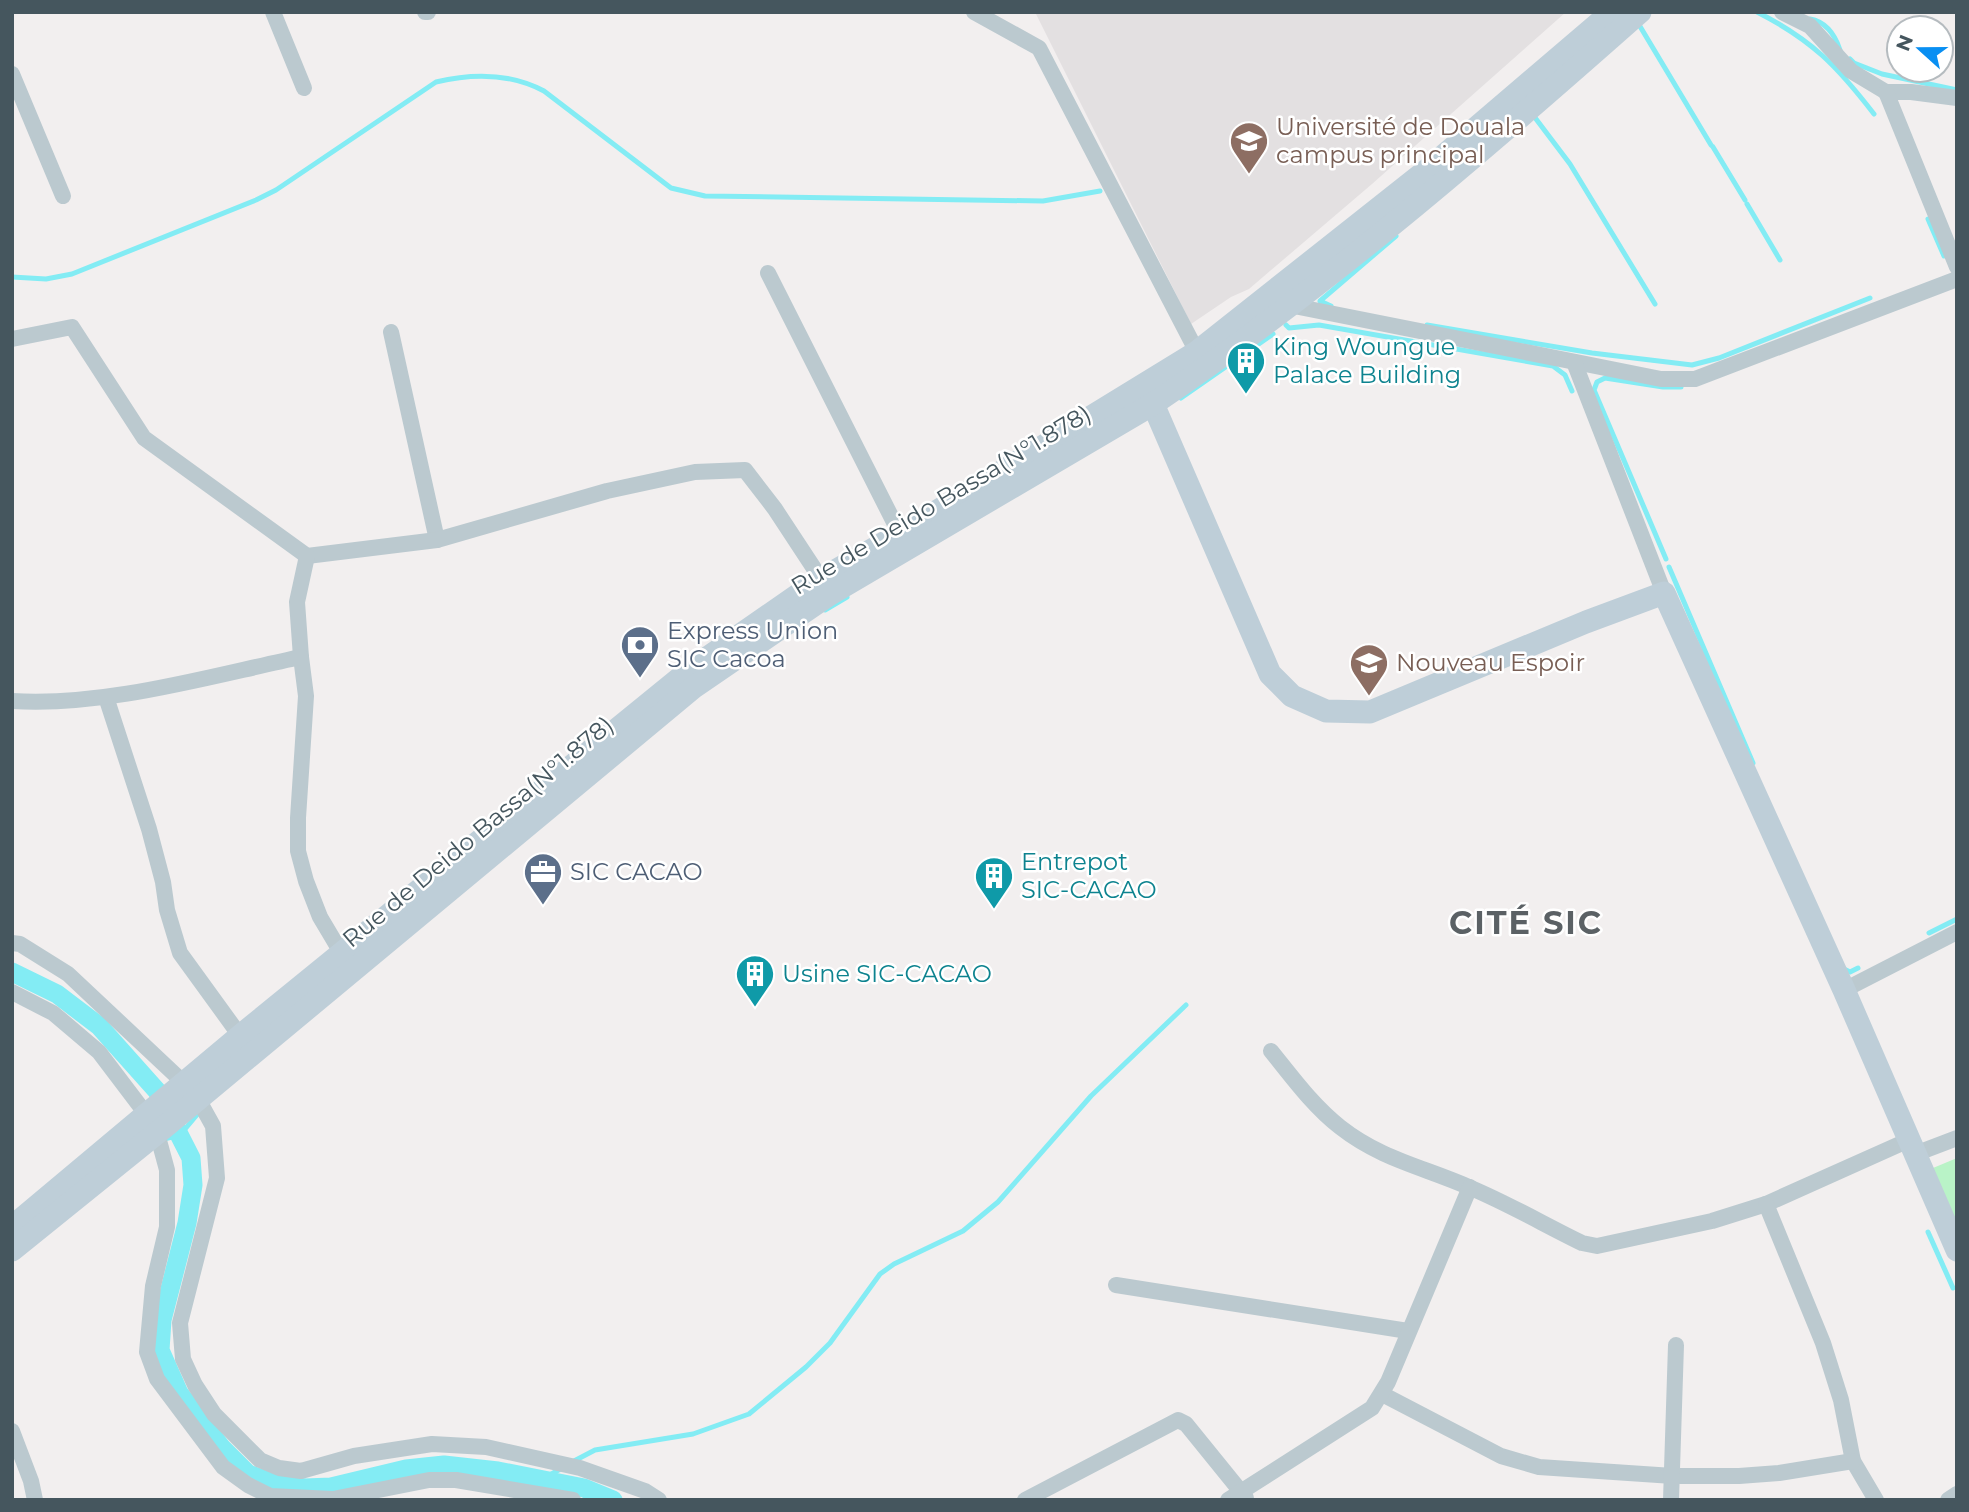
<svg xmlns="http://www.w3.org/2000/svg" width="1969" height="1512" font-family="Montserrat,sans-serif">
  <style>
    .education { fill: #e3e0e1 }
    .green { fill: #b9f3c7 }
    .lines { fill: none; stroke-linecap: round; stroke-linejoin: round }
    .stream { stroke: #83ecf4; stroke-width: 5 }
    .canal { stroke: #83ecf4; stroke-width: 19 }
    .street { stroke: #bbc9cf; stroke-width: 16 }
    .secondary { stroke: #beced8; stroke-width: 23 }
    .labels { text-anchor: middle; stroke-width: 5; stroke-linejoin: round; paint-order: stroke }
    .education-label { font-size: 24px; fill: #785e54; stroke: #fff; text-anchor: start }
    .culture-label { font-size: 24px; fill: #0d838f; stroke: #fff; text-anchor: start }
    .street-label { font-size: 24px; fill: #45565e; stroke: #fff }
    .service-label { font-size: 24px; fill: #4e5e75; stroke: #fff; text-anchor: start }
    .district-label { font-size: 32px; font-weight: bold; letter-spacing: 2px; fill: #5b6165; stroke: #fff }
  </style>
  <rect width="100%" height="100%" fill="#f2efef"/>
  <!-- education -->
  <polygon class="education" points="1035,12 1566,12 1372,184 1249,289 1231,297 1191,324"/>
  <!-- green -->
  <polygon class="green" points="1957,1158 1957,1225 1933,1168"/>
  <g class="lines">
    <!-- stream -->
    <g class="stream">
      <path d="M1757 12C1812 40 1837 66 1874 114"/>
      <path d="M1810 19C1827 22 1835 35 1840 50"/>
      <polyline points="1638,23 1711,145"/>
      <polyline points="1850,59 1854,63 1882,74 1957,90"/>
      <polyline points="1533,115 1570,164 1655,304"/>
      <polyline points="1713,147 1745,200"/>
      <polyline points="1747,204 1780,260"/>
      <polyline points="1928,219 1944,256"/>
      <path d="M12 277 46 279 72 274 256 200 276 190 436 82C473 73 510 73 544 91L671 188 705 196 1043 201 1100 191"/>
      <polyline points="1331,306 1320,301 1396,236"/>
      <polyline points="1286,325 1289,328 1319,325 1553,366 1565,375 1572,391"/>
      <polyline points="1427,325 1592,353 1692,365 1719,358 1870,298"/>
      <polyline points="1181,398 1273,334"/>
      <polyline points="1666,559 1594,390 1597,382 1605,378 1663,387 1681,387"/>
      <polyline points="1669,567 1753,763"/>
      <polyline points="825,610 847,597"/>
      <polyline points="1929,933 1957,919"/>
      <polyline points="1842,968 1850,972 1858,968"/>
      <polyline points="164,1139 180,1135 201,1110"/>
      <polyline points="1928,1232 1953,1288"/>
      <polyline points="574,1461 595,1450 693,1434 749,1414 806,1367 830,1343 880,1274 894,1264 963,1231 998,1202 1091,1096 1186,1005"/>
      <polyline points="541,1480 562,1468"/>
    </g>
    <!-- canal -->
    <polyline class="canal" points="12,972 57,994 99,1026 157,1091 191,1158 193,1185 187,1223 162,1320 160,1350 179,1393 222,1448 248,1474 276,1484 305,1488 331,1487 406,1469 444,1465 498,1471 584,1488 613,1500"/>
    <!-- street -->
    <g class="street">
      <polyline points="273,12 304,88"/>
      <polyline points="425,12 428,12"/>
      <polyline points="974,12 1039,48 1197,352"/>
      <polyline points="1782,12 1810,26 1851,71 1886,92 1911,92 1957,98"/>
      <polyline points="12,74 63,196"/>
      <polyline points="1886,92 1957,267"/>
      <polyline points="768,273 904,542"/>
      <polyline points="1289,305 1661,379 1695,379 1957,279"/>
      <polyline points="391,332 437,540"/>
      <polyline points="12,339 72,327 144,438 307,556 437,540 607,491 695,472 745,470 775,509 821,579"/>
      <polyline points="1574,362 1664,593"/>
      <polyline points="307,556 297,602 301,657 306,696 298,818 298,851 306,881 320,917 342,954"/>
      <polyline points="106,697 149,829 163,882 167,910 180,953 246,1044"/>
      <path d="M12 701C105 707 210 676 301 657"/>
      <polyline points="12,943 20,944 68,974 184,1083 198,1099 213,1126 217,1178 180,1323 183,1359 195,1385 214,1414 260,1460 279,1468 301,1471 354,1456 432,1444 486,1447 580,1468 645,1491 659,1500"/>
      <polyline points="1844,990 1957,932"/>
      <polyline points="12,992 53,1013 99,1052 146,1114 157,1133 167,1170 167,1227 153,1286 147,1352 157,1379 223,1467 248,1485 270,1496 333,1499 429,1480 456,1480 573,1500"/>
      <path d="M1271 1051C1292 1077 1313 1106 1340 1127 1382 1160 1424 1167 1471 1188 1509 1204 1545 1225 1582 1243L1597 1246 1712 1221 1766 1204 1909 1140"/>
      <polyline points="1915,1154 1957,1138"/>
      <polyline points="1766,1204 1823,1343 1841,1400 1853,1461 1876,1500"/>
      <polyline points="1116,1285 1408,1331"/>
      <polyline points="1382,1394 1501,1456 1539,1467 1673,1476 1739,1476 1779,1473 1853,1461"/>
      <polyline points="12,1431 31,1481 35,1500"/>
      <polyline points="1025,1500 1178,1420 1186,1424 1246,1498"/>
      <polyline points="1228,1500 1372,1408 1388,1382 1470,1187"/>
      <polyline points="1671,1500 1676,1345"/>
      <polyline points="1948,1500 1957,1494"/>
    </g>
    <!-- secondary -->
    <g class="secondary">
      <polyline points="1153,404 1270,674 1292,696 1326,711 1370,712 1586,622 1664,593 1844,990 1957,1250"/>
      <polyline points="12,1227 240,1036 690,670 821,579 900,534 1197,352 1427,170 1612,12"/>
      <path d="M12 1250 168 1124 694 687 830 594 1153 404C1326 287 1484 150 1640 12"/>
    </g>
  </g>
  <!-- icons -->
  <defs>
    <g id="university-pin" transform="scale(2.0125)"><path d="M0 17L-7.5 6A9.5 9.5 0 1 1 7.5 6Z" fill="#8d6e63" stroke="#fff"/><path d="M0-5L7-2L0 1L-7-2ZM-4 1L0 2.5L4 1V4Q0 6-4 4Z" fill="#fff"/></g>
    <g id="building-pin" transform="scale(2.0125)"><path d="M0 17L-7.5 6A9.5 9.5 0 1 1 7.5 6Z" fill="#0f9aa8" stroke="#fff"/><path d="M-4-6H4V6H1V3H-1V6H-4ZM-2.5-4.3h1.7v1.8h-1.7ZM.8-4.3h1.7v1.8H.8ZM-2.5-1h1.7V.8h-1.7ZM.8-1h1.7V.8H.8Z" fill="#fff"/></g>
    <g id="bank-pin" transform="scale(2.0125)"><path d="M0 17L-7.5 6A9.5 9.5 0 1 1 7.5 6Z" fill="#5c6f8a" stroke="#fff"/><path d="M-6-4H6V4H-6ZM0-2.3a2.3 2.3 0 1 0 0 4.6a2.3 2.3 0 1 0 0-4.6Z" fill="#fff"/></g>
    <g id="school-pin" transform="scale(2.0125)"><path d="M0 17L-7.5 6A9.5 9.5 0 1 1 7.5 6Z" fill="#8d6e63" stroke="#fff"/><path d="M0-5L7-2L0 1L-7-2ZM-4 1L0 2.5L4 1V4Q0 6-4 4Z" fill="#fff"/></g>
    <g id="office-pin" transform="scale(2.0125)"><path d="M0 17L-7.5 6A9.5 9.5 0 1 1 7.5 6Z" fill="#5c6f8a" stroke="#fff"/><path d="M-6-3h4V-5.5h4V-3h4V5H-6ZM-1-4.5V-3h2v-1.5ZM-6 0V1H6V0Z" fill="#fff"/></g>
  </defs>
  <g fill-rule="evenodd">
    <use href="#university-pin" x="1249" y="141"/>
    <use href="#building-pin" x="1246" y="361"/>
    <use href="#bank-pin" x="640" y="645"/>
    <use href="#school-pin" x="1369" y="663"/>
    <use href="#office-pin" x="543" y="872"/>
    <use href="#building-pin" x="994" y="876"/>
    <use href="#building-pin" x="755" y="974"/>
  </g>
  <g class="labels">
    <!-- education labels -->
    <g class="education-label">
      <text x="1276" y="135">Université de Douala<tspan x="1276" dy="28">campus principal</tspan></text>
      <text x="1396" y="671">Nouveau Espoir</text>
    </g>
    <!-- culture labels -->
    <g class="culture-label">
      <text x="1273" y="355">King Woungue<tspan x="1273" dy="28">Palace Building</tspan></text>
      <text x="1021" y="870">Entrepot<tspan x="1021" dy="28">SIC-CACAO</tspan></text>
      <text x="782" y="982">Usine SIC-CACAO</text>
    </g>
    <!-- street labels -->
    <g class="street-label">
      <text transform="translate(941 500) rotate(-31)" y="8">Rue de Deido Bassa(N°1.878)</text>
      <text transform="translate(478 832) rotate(-40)" y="8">Rue de Deido Bassa(N°1.878)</text>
    </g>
    <!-- service labels -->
    <g class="service-label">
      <text x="667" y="639">Express Union<tspan x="667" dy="28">SIC Cacoa</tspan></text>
      <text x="570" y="880">SIC CACAO</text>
    </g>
    <!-- district labels -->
    <g class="district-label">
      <text x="1526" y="934">CITÉ SIC</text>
    </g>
  </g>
  <!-- border -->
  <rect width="1969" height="1512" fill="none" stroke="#45565e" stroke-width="28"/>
  <!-- north arrow -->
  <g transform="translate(1920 49) rotate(291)"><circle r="33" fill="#ffffff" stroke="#b5bbbf" stroke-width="2"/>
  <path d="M0-5L12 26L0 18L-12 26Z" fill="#098ff2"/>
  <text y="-10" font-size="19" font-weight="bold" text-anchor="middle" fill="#45565e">N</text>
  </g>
</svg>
